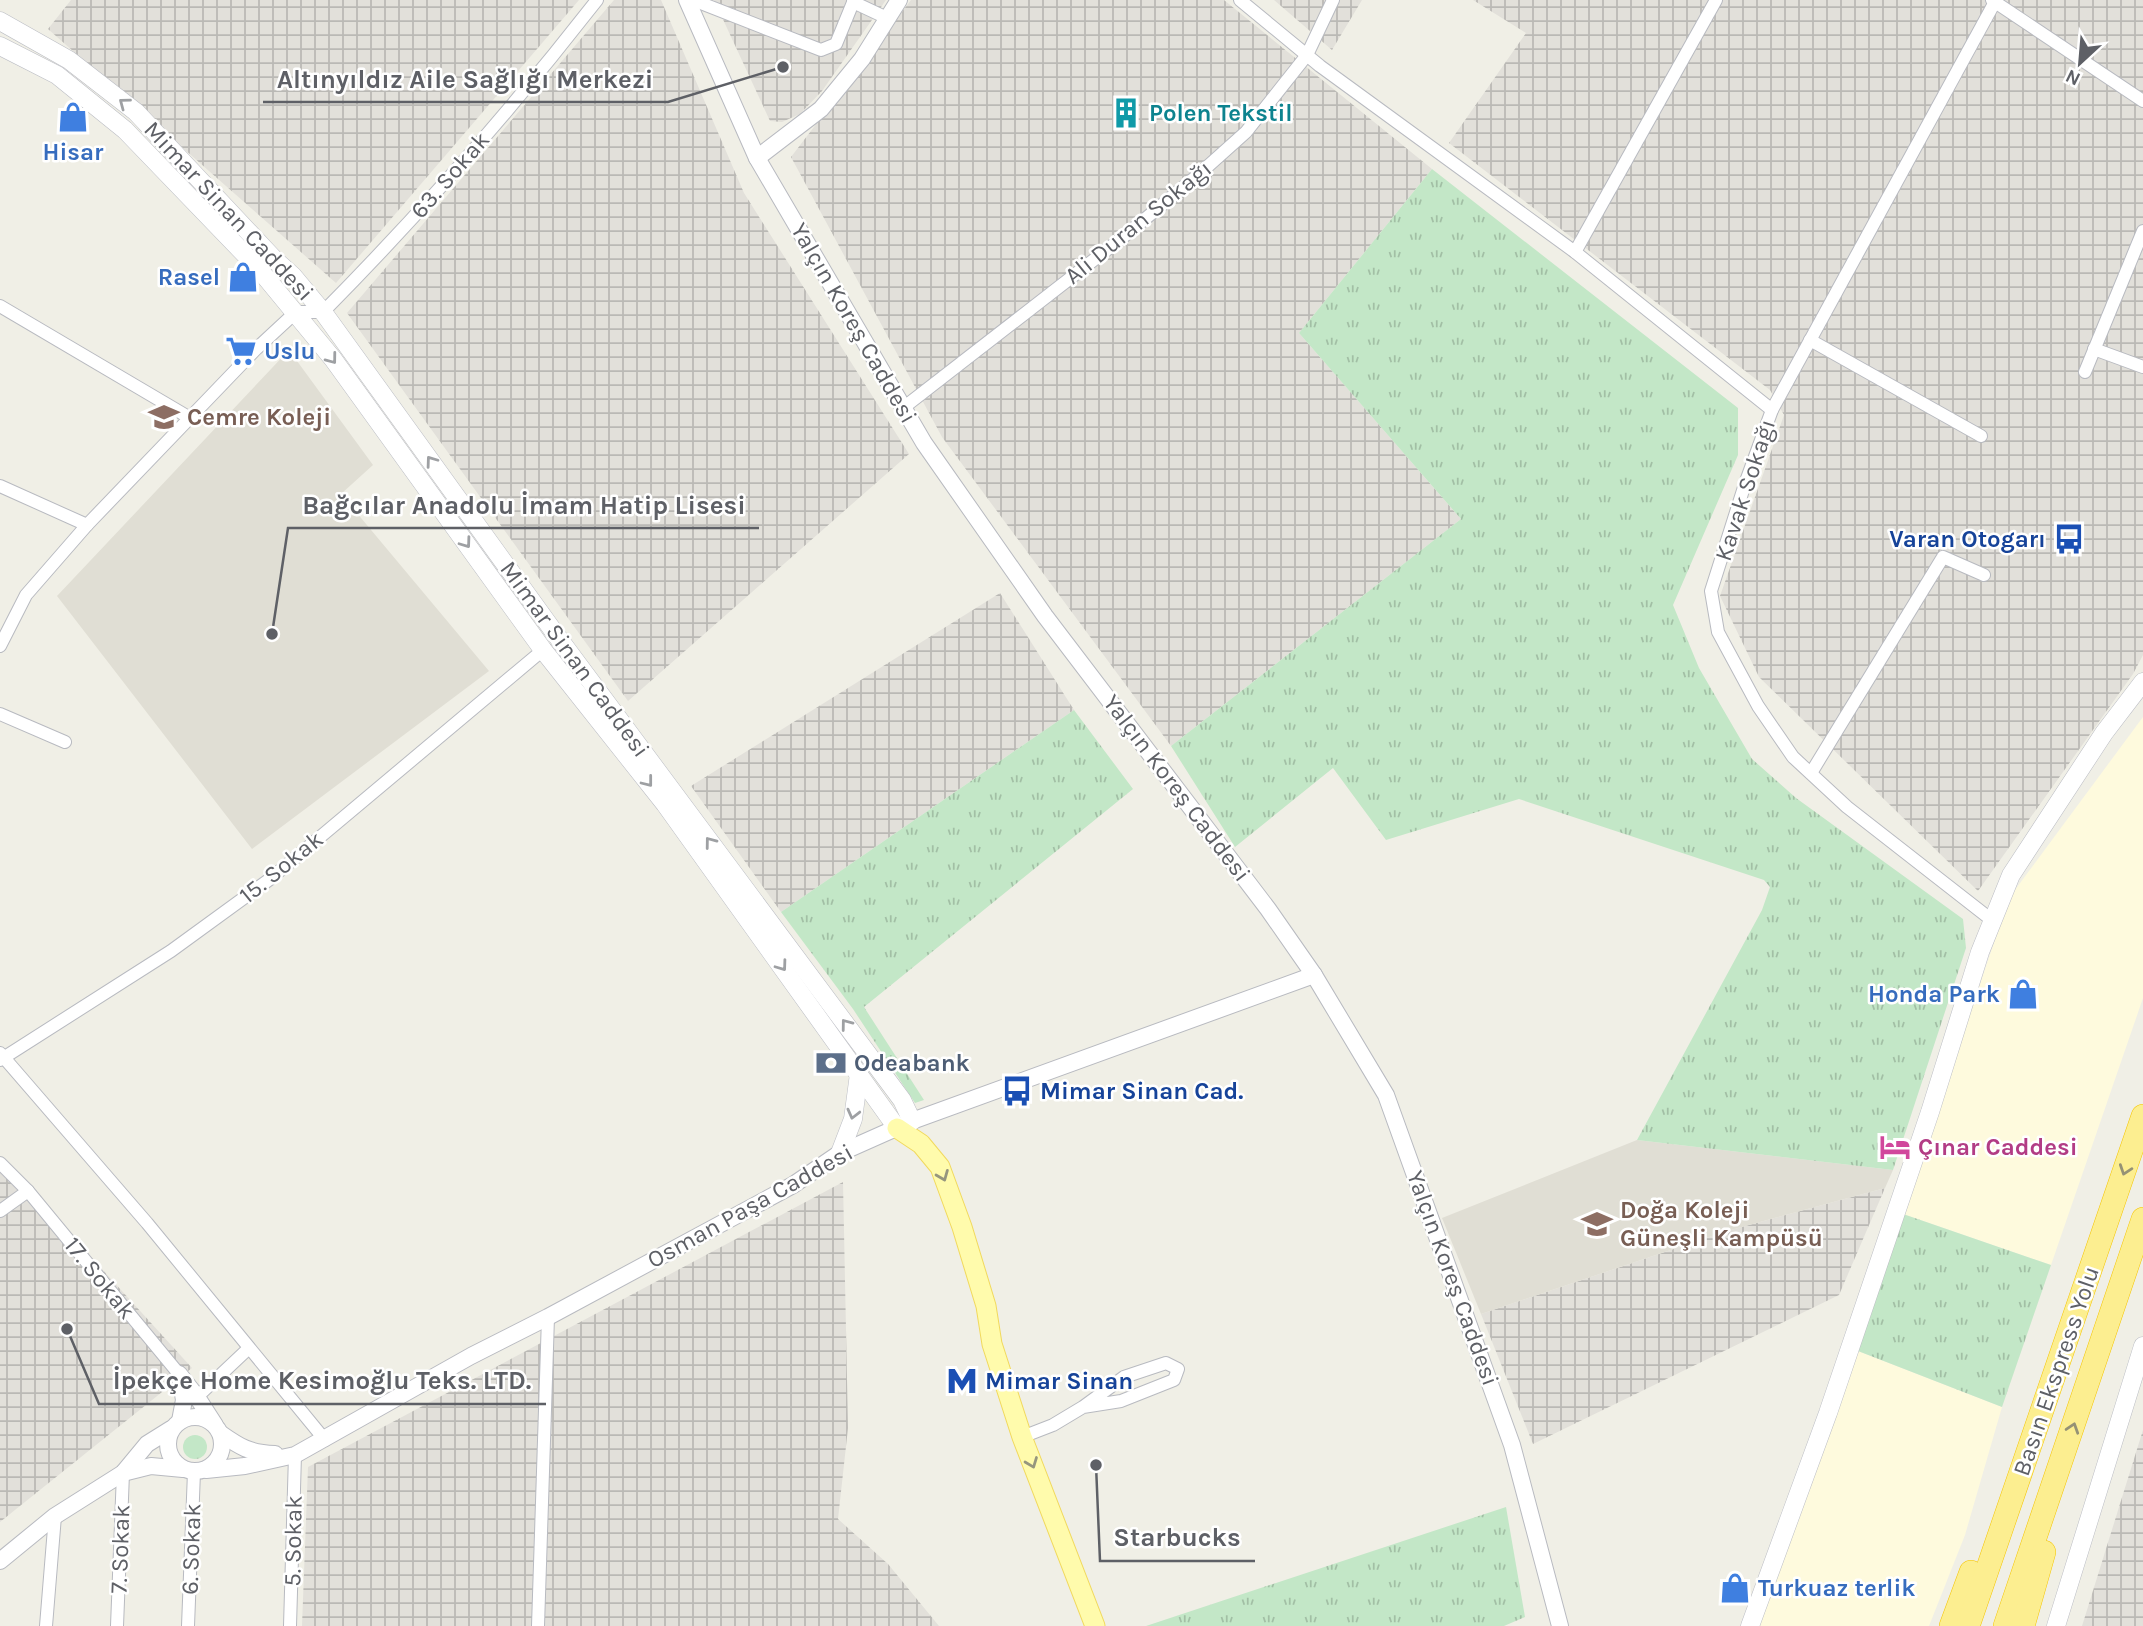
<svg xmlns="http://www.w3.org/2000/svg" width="2143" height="1626" font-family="Karla,sans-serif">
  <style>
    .commercial { fill: #fefadd }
    .industrial { fill: url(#industrial-grid) }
    .education { fill: #e0ded4 }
    .grass { fill: url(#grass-tufts) }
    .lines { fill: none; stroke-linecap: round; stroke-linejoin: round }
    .minor-casing { stroke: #b8bac0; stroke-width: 14 }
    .tertiary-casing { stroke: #b8bac0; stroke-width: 18 }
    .secondary-casing { stroke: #bbbdc4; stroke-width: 19 }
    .primary-casing { stroke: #f1d95e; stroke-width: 21 }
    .motorway-casing { stroke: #f5c501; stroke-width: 24 }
    .minor { stroke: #fff; stroke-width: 12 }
    .tertiary { stroke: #fff; stroke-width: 16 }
    .secondary { stroke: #fff; stroke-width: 18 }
    .primary { stroke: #fffbac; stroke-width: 19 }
    .motorway { stroke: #fcee90; stroke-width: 23 }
    .oneway { stroke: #9ea0a3 }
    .oneway2 { stroke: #959275 }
    .oneway3 { stroke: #96967e }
    .labels { text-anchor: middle; stroke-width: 5; stroke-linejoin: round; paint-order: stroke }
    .culture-label { font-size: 24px; font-weight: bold; fill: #0d838f; stroke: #fff; text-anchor: start }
    .shop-label { font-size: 24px; font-weight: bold; fill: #366cbe; stroke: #fff; text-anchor: end }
    .street-label { font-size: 24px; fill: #5e6066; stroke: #fff }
    .education-label { font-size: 24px; font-weight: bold; fill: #785e54; stroke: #fff; text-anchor: start }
    .transit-label { font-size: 24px; font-weight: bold; fill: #164399; stroke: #fff; text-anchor: start }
    .service-label { font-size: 24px; font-weight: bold; fill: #4e5e75; stroke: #fff; text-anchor: start }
    .hotel-label { font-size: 24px; font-weight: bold; fill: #b23c85; stroke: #fff; text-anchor: start }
    .leader { fill: none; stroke: #5e6066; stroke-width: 2.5 }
    .callout-dot { fill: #5e6066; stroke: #fff; stroke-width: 2.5 }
    .callout-label { font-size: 26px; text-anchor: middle; font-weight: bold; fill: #5e6066; stroke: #fff; stroke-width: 5; stroke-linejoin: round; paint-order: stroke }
  </style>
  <defs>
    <pattern id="industrial-grid" width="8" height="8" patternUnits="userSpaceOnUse" patternTransform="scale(1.75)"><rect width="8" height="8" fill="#e2e0da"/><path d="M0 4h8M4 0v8" fill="none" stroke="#bab9b5"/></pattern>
    <pattern id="grass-tufts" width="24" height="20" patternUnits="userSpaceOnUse" patternTransform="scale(1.75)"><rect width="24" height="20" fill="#c3e7c7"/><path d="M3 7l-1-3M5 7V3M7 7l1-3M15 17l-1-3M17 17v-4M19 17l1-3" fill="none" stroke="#a2bfa5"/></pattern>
  </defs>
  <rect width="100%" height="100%" fill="#f0efe6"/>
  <!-- commercial -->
  <g class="commercial">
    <polygon points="2143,717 2143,998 2051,1265 1903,1214 2009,898"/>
    <polygon points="1858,1351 2002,1407 1965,1535 1929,1626 1759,1626"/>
  </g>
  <!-- industrial -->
  <g class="industrial">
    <polygon points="71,0 579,0 336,283 48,29"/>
    <polygon points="614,0 661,0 744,193 909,454 628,701 347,313"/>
    <polygon points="714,0 886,0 822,91 800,114 782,122 770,121"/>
    <polygon points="911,0 1224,0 1432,169 1299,333 1461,519 1171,746 942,437 791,157"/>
    <polygon points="1274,0 1362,0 1332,50"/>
    <polygon points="1473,0 2143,0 2143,655 2133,674 1978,891 1759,677 1720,596 1784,415 1770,390 1449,143 1526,33"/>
    <polygon points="1000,593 1074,710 781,912 691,786"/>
    <polygon points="0,1157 192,1368 0,1522"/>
    <polygon points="843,1182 848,1428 838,1519 888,1564 939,1626 302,1626 308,1467"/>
    <polygon points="1885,1188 1839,1295 1533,1444 1481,1314 1727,1231"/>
    <polygon points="2143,1430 2143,1626 2082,1626"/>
  </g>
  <!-- education -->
  <g class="education">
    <polygon points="289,350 373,465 341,494 489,671 252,849 57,596"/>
    <polygon points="1637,1140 1893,1170 1885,1188 1727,1231 1481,1314 1442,1218"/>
  </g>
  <!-- grass -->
  <g class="grass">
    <polygon points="1432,169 1738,408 1738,455 1673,605 1699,668 1752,759 1796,798 1963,919 1966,948 1893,1170 1637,1140 1762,910 1770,887 1764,880 1519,799 1386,840 1333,768 1235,847 1171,746 1461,519 1299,333"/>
    <polygon points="1074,710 1133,789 864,1007 924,1100 915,1103 853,1009 781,912"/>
    <polygon points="1903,1214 2051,1265 2002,1407 1858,1351"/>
    <circle cx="195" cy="1447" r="12"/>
    <polygon points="1506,1507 1525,1617 1504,1626 1146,1626"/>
  </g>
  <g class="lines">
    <!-- minor casing -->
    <g class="minor-casing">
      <g id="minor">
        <polyline points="693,0 821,50 836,44 854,0"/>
        <polyline points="1240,0 1320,66 1575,252 1772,410"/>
        <polyline points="1992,0 2143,101"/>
        <polyline points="853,2 887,18"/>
        <polyline points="1575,252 1716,0"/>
        <polyline points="0,306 190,418"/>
        <polyline points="1810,340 1981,436"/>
        <polyline points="2094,349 2143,367"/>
        <polyline points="2085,372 2143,231"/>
        <polyline points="903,408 1122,238 1198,175 1246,132 1307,55 1333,0"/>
        <polyline points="0,486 87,525"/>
        <path d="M0 646 26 595 87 525 256 349 296 312H323C420 214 512 109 597 0"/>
        <polyline points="0,714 65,742"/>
        <polyline points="1811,773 1943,557 1984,575"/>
        <polyline points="1993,921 1847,807 1793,757 1758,706 1718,632 1711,591 1745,484 1772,410 1996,0"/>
        <polyline points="0,1053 147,1223 325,1440"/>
        <polyline points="0,1060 171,951 270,879 543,650"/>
        <polyline points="0,1163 28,1191 179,1374"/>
        <polyline points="0,1211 28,1191"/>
        <polyline points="197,1397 249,1348"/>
        <polyline points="1022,1437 1053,1425 1083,1407 1121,1401 1174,1380 1178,1369 1166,1363 1124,1377 1083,1407"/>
        <polyline points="46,1626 55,1516"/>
        <polyline points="117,1626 123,1473"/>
        <polyline points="188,1626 194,1472"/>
        <polyline points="290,1626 295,1455"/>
        <polyline points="538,1626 548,1317"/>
      </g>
    </g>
    <!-- tertiary casing -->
    <g class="tertiary-casing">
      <g id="tertiary">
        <polyline points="687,0 757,158 924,443 1045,616 1268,909 1314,975 1386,1095 1512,1445 1560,1626"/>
        <polyline points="757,158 821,109 862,59 899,0"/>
        <polyline points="179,1374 197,1397 215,1425"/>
        <polyline points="180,1377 184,1400 180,1421"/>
        <circle cx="195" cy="1444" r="27"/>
        <path d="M220 1433C240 1447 249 1453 275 1454"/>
        <polyline points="206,1470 245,1466 295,1455 471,1356 548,1317 793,1185 840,1153 912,1121 1314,975"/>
        <polyline points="123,1473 151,1466 183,1469"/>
        <polyline points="0,1561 55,1516 123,1473 147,1444 171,1429"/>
      </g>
    </g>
    <!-- secondary casing -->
    <g class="secondary-casing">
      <g id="secondary">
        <polyline points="0,21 69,60 136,112 274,259 293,276 323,312 557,636 902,1100 912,1121"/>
        <polyline points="0,46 57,75 125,130 258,268 333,359 543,650 665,804 897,1128"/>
        <polyline points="840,1153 853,1119 859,1074"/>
        <polyline points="1750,1626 1828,1413 1930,1112 1980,952 2011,875 2104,733 2143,682"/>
        <polyline points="2056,1626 2143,1346"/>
      </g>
    </g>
    <!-- primary casing -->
    <g class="primary-casing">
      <polyline id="primary" points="897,1128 921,1144 940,1167 962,1227 986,1306 992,1344 1022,1437 1095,1626"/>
    </g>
    <!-- motorway casing -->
    <g class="motorway-casing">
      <g id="motorway">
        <polyline points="1951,1626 1971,1572"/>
        <polyline points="1968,1626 2143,1116"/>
        <polyline points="2005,1626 2143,1219"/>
        <polyline points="2023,1626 2044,1552"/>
      </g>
    </g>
    <!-- minor -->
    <use href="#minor" class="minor"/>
    <!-- tertiary -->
    <use href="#tertiary" class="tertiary"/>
    <!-- secondary -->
    <use href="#secondary" class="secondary"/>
    <!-- primary -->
    <use href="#primary" class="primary"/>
    <!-- motorway -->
    <use href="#motorway" class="motorway"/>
  </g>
  <!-- one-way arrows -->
  <defs><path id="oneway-chevron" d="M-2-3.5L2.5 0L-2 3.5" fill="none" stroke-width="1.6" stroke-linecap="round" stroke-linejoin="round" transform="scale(1.75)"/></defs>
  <g class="oneway">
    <use href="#oneway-chevron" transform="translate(124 103) rotate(-143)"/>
    <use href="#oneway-chevron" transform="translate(332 359) rotate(53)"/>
    <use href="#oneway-chevron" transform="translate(431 461) rotate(-126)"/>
    <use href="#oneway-chevron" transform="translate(466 543) rotate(54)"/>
    <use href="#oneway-chevron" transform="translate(648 782) rotate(52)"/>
    <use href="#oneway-chevron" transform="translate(710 842) rotate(-127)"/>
    <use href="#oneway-chevron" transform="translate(782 966) rotate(54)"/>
    <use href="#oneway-chevron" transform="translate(846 1024) rotate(-127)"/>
    <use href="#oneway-chevron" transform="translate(853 1114) rotate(104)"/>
  </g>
  <g class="oneway2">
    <use href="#oneway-chevron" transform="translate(2125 1170) rotate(109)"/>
    <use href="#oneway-chevron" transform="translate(2073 1428) rotate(-72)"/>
  </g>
  <g class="oneway3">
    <use href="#oneway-chevron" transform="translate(943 1176) rotate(68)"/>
    <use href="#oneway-chevron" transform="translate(1032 1463) rotate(69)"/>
  </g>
  <!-- icons -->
  <defs>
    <g id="building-bare" transform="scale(2.415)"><path d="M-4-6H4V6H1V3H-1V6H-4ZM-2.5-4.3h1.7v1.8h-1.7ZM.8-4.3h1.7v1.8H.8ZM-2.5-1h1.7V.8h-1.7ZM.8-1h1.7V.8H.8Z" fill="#0f9aa8" stroke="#fff" stroke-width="2.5" paint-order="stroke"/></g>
    <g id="shop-bare" transform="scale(2.415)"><path d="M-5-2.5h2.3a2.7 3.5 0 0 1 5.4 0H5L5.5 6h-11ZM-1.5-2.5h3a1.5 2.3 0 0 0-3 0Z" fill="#3f7fe0" stroke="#fff" stroke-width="2.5" paint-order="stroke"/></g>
    <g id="supermarket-bare" transform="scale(2.415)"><path d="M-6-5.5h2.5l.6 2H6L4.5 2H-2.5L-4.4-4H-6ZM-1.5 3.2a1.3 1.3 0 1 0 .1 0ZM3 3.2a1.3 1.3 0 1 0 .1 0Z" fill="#3f7fe0" stroke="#fff" stroke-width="2.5" paint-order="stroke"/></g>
    <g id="school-bare" transform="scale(2.415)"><path d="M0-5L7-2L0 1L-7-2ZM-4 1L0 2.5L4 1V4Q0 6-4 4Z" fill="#8d6e63" stroke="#fff" stroke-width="2.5" paint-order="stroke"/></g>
    <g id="bus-bare" transform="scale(2.415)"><path d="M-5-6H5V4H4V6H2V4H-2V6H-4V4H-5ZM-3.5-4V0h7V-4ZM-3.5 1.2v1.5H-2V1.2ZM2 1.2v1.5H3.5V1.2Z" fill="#1a4fb4" stroke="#fff" stroke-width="2.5" paint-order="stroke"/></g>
    <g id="bank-bare" transform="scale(2.415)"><path d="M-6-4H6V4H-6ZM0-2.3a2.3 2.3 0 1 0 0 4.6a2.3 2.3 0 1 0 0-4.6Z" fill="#5c6f8a" stroke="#fff" stroke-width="2.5" paint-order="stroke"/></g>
    <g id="hotel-bare" transform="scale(2.415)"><path d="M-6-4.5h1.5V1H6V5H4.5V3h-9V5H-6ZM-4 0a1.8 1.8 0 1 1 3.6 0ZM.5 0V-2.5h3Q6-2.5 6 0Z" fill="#d1479c" stroke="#fff" stroke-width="2.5" paint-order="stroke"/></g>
    <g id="metro-bare" transform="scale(2.415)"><path d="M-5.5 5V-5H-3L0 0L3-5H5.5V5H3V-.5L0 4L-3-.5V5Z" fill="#1a4fb4" stroke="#fff" stroke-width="2.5" paint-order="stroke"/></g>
  </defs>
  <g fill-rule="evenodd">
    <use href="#building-bare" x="1126" y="113"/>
    <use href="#shop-bare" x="73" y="117"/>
    <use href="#shop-bare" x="243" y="277"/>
    <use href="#supermarket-bare" x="241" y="351"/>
    <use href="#school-bare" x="164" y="417"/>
    <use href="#bus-bare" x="2069" y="539"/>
    <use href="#shop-bare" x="2023" y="994"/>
    <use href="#bank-bare" x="831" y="1063"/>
    <use href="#bus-bare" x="1017" y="1091"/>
    <use href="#hotel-bare" x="1895" y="1147"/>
    <use href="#school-bare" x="1597" y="1224"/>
    <use href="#metro-bare" x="962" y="1381"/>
    <use href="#shop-bare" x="1735" y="1588"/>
  </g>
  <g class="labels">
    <!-- culture labels -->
    <g class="culture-label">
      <text x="1149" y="121">Polen Tekstil</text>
    </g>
    <!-- shop labels -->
    <g class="shop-label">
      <text x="73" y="160" text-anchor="middle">Hisar</text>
      <text x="220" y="285">Rasel</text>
      <text x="264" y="359" text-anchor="start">Uslu</text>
      <text x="2000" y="1002">Honda Park</text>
      <text x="1758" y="1596" text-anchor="start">Turkuaz terlik</text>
    </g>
    <!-- street labels -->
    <g class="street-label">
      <text transform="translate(450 175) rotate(-49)" y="8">63. Sokak</text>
      <text transform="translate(229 211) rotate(47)" y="8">Mimar Sinan Caddesi</text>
      <text transform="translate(1138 222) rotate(-39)" y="8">Ali Duran Sokağı</text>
      <text transform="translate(854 323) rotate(60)" y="8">Yalçın Koreş Caddesi</text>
      <text transform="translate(1745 490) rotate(-72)" y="8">Kavak Sokağı</text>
      <text transform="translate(575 659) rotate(54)" y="8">Mimar Sinan Caddesi</text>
      <text transform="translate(1177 788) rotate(53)" y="8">Yalçın Koreş Caddesi</text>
      <text transform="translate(281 867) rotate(-39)" y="8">15. Sokak</text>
      <text transform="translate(750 1206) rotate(-29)" y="8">Osman Paşa Caddesi</text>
      <text transform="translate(100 1278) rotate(51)" y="8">17. Sokak</text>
      <text transform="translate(1453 1278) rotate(70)" y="8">Yalçın Koreş Caddesi</text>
      <text transform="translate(2056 1371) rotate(-71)" y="8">Basın Ekspress Yolu</text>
      <text transform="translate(293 1541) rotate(-89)" y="8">5. Sokak</text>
      <text transform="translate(120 1549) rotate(-88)" y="8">7. Sokak</text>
      <text transform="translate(191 1549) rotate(-88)" y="8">6. Sokak</text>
    </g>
    <!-- education labels -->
    <g class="education-label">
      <text x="187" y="425">Cemre Koleji</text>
      <text x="1620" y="1218">Doğa Koleji<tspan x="1620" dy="28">Güneşli Kampüsü</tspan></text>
    </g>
    <!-- transit labels -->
    <g class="transit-label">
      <text x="2046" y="547" text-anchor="end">Varan Otogarı</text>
      <text x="1040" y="1099">Mimar Sinan Cad.</text>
      <text x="985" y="1389">Mimar Sinan</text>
    </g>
    <!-- service labels -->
    <g class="service-label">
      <text x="854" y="1071">Odeabank</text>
    </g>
    <!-- hotel labels -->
    <g class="hotel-label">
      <text x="1918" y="1155">Çınar Caddesi</text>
    </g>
  </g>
  <!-- callouts -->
  <path class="leader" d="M783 67L668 102H263M272 634L288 528H759M67 1329L99 1404H546M1096 1465L1100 1561H1255"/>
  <g class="callout-dot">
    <circle cx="783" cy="67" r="7"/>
    <circle cx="272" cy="634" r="7"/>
    <circle cx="67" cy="1329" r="7"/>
    <circle cx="1096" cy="1465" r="7"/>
  </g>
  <g class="callout-label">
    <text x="465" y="88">Altınyıldız Aile Sağlığı Merkezi</text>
    <text x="524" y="514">Bağcılar Anadolu İmam Hatip Lisesi</text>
    <text x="322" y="1389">İpekçe Home Kesimoğlu Teks. LTD.</text>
    <text x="1177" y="1546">Starbucks</text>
  </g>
  <!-- north arrow -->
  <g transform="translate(2080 63) rotate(206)" stroke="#ffffff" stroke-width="5" paint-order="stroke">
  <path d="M0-5L12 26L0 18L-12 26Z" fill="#5e6066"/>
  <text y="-10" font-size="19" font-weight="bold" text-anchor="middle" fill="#5e6066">N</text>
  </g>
</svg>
